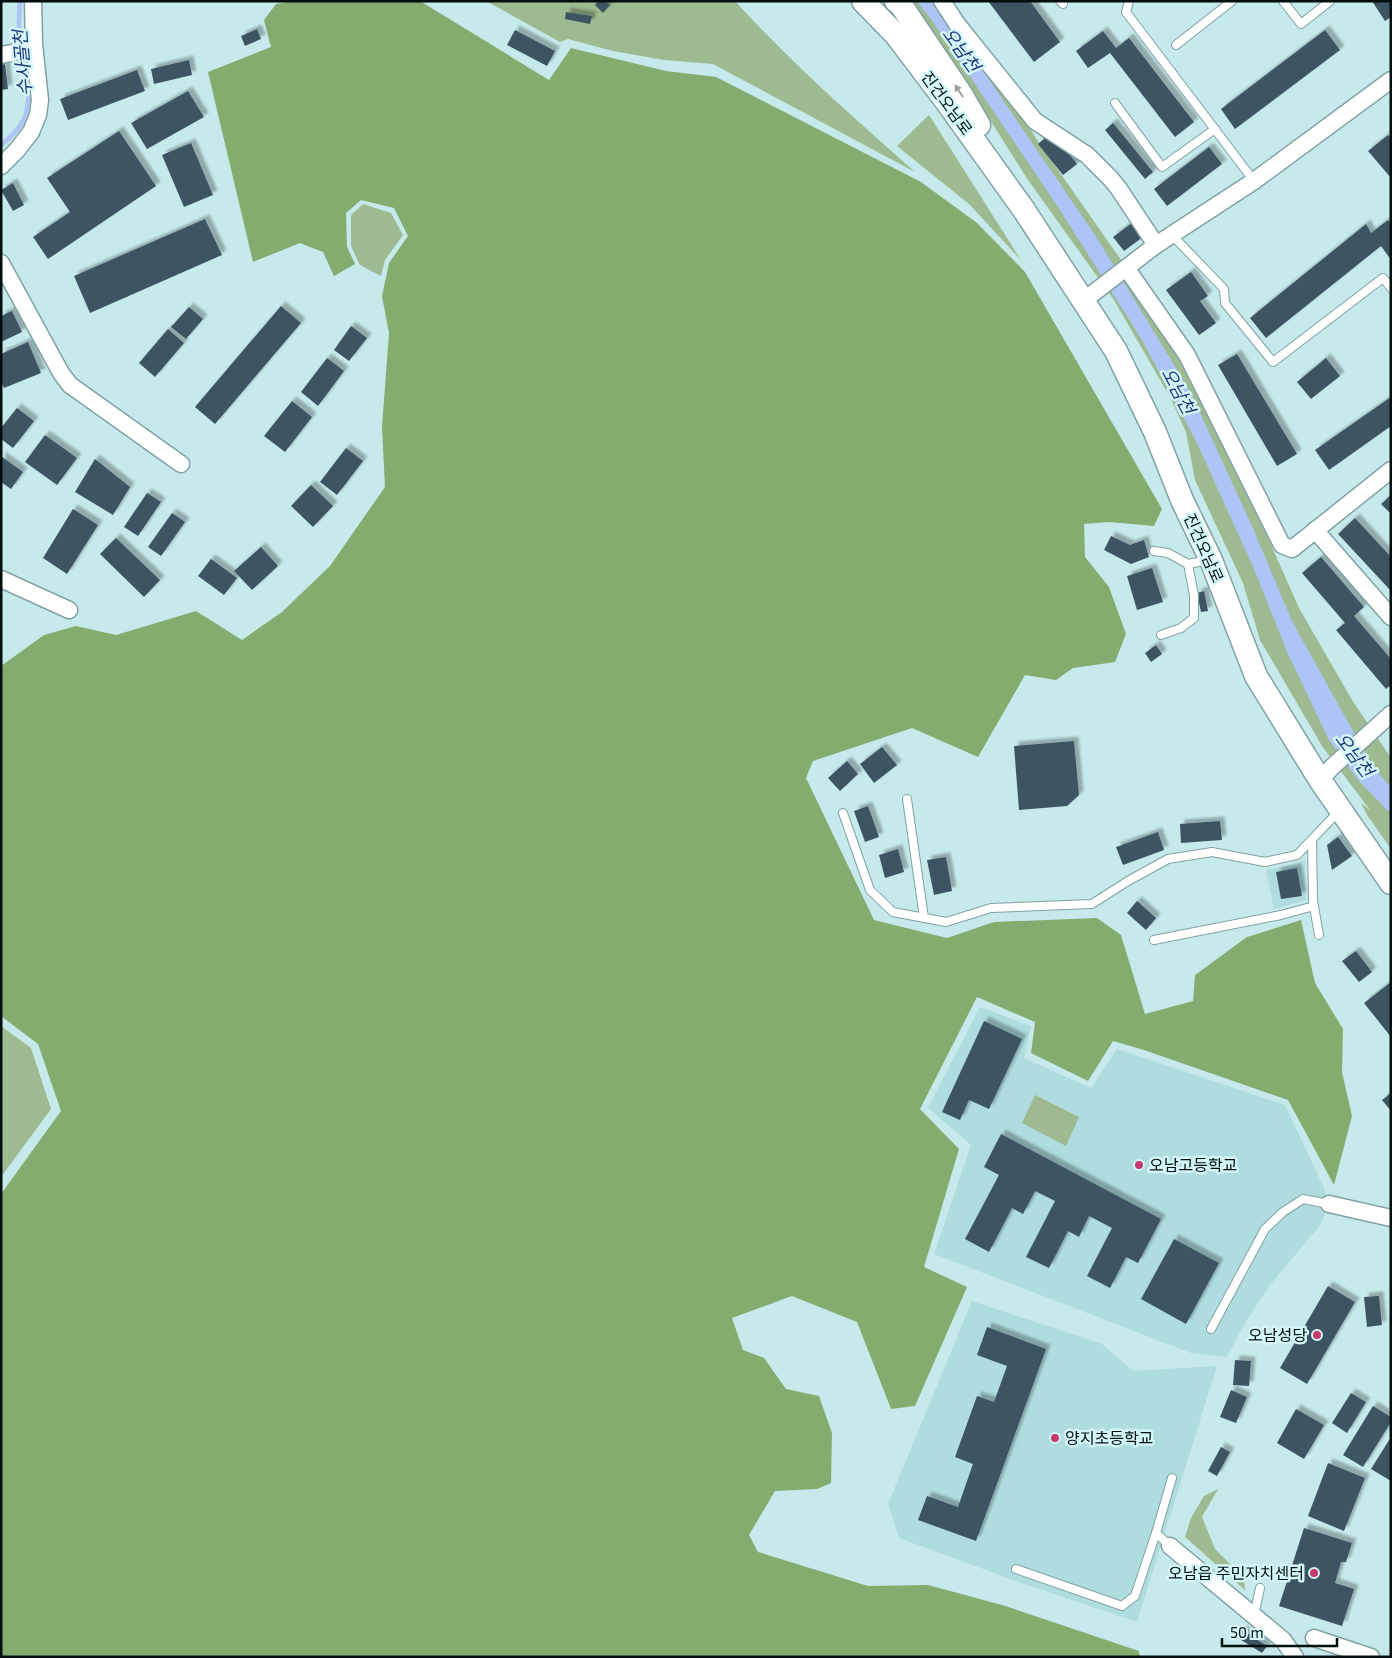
<svg xmlns="http://www.w3.org/2000/svg" width="1392" height="1658" font-family="'Exo 2','Noto Sans KR',sans-serif">
  <style>
    .built { fill: #afdcdf }
    .green { fill: #9eba90 }
    .forest { fill: #85ac6f }
    .water { fill: #adc4f7 }
    .lines { fill: none; stroke-linecap: round; stroke-linejoin: round }
    .stream { stroke: #adc4f7; stroke-width: 4.5 }
    .building { fill: #3c5562; filter: url(#shadow) }
    .service-casing { stroke: #80a2a4; stroke-width: 10 }
    .minor-casing { stroke: #80a2a4; stroke-width: 19 }
    .secondary-casing { stroke: #80a2a4; stroke-width: 25 }
    .service { stroke: #fff; stroke-width: 8 }
    .minor { stroke: #fff; stroke-width: 16 }
    .secondary { stroke: #fff; stroke-width: 22 }
    .oneway { fill: #9a9f9f }
    .poi-dot { fill: #c5396b; stroke: #d3f7f8; stroke-width: 2 }
    .labels { text-anchor: middle; stroke-width: 5; stroke-linejoin: round; paint-order: stroke }
    .street-label { font-size: 16px; fill: #030e0f; stroke: #d3f7f8 }
    .poi-label { font-size: 16px; fill: #030e0f; stroke: #d3f7f8; text-anchor: start }
    .water-label { font-size: 18px; font-style: italic; fill: #1c367d; stroke: #d3f7f8 }
  </style>
  <defs>
    <filter id="shadow"><feDropShadow dx="4.5" dy="-4.5" stdDeviation="1" flood-color="#0004"/></filter>
  </defs>
  <rect width="100%" height="100%" fill="#c6e9eb"/>
  <!-- built -->
  <g class="built">
    <polygon points="1305,860 1306,900 1274,909 1266,870 1286,866"/>
    <polygon points="980,1007 1031,1026 1024,1058 1091,1088 1117,1049 1285,1105 1323,1186 1329,1204 1321,1224 1270,1285 1245,1323 1227,1357 1191,1353 934,1254 971,1145 928,1108"/>
    <polygon points="972,1301 1102,1344 1133,1371 1217,1366 1137,1622 1016,1581 899,1538 888,1504"/>
  </g>
  <!-- green -->
  <g class="green">
    <path d="M486 1H735C790 62 853 117 915 172L713 64 664 60 613 51 568 39 560 42Z"/>
    <polygon points="912,1 951,1 980,44 1037,140 1140,287 1244,484 1299,608 1352,700 1391,758 1391,849 1367,815 1361,803 1370,810 1322,746 1260,640 1243,583 1195,480 1186,432 1170,397 1114,300 1028,180 970,88"/>
    <polygon points="929,115 1021,260 969,204 897,146"/>
    <polygon points="363,204 391,213 403,235 385,260 381,276 360,265 351,246 351,215"/>
    <polygon points="1,1026 31,1048 51,1109 1,1177"/>
    <polygon points="1035,1095 1079,1117 1066,1146 1022,1123"/>
    <polygon points="1218,1489 1202,1517 1215,1549 1244,1578 1245,1590 1185,1537 1191,1518 1204,1496"/>
  </g>
  <!-- forest -->
  <polygon class="forest" points="293,1 420,1 549,80 571,48 666,71 716,77 921,182 977,223 1025,272 1162,509 1154,526 1109,522 1084,524 1085,557 1109,587 1126,634 1115,662 1073,668 1056,680 1025,675 978,757 912,728 813,761 806,778 874,920 947,938 994,922 1097,918 1121,935 1145,1014 1193,1001 1195,975 1247,937 1301,920 1315,983 1343,1029 1342,1072 1352,1116 1334,1185 1288,1100 1144,1050 1113,1041 1088,1081 1031,1053 1035,1022 977,997 920,1109 959,1149 924,1267 967,1287 915,1406 891,1409 857,1322 792,1296 732,1318 743,1350 764,1358 786,1389 819,1396 832,1433 831,1483 817,1489 775,1491 749,1535 758,1552 868,1586 928,1585 1002,1605 1139,1651 1140,1657 1,1657 1,1194 61,1111 38,1044 1,1016 1,666 44,635 76,626 116,635 196,611 242,640 282,612 330,566 385,487 382,427 389,333 382,296 389,263 408,236 394,208 361,200 346,213 347,247 355,264 334,276 323,252 300,243 253,262 208,72 271,47 264,20 276,4"/>
  <!-- water -->
  <polygon class="water" points="917,1 935,1 936,2 1095,235 1190,391 1252,526 1292,621 1373,767 1391,787 1391,814 1358,780 1329,740 1288,654 1254,569 1196,441 1142,340 1060,210 933,22"/>
  <g class="lines">
    <!-- stream -->
    <path class="stream" d="M1 145C10 138 19 130 24 119 34 94 24 65 20 40 18 27 19 14 20 1"/>
  </g>
  <!-- building -->
  <g class="building">
    <polygon points="598,1 605,1 610,5 603,13 595,5"/>
    <polygon points="988,1 1030,1 1060,42 1034,62"/>
    <polygon points="1372,1 1391,1 1391,17 1385,21"/>
    <polygon points="566,12 592,16 590,24 565,19"/>
    <polygon points="257,29 261,39 245,46 241,36"/>
    <polygon points="515,30 555,51 547,66 507,45"/>
    <polygon points="1325,30 1340,50 1235,129 1221,109"/>
    <polygon points="1103,31 1116,48 1129,38 1194,122 1175,137 1110,53 1088,68 1076,51"/>
    <polygon points="189,60 192,75 154,84 151,69"/>
    <polygon points="5,64 8,89 1,90 1,65"/>
    <polygon points="137,70 145,91 68,120 60,99"/>
    <polygon points="188,91 204,117 147,149 131,123"/>
    <polygon points="1113,123 1153,172 1145,179 1105,130"/>
    <polygon points="119,131 156,186 48,259 33,237 70,212 47,178"/>
    <polygon points="1052,132 1077,164 1063,175 1038,144"/>
    <polygon points="1388,135 1391,139 1391,178 1368,151"/>
    <polygon points="191,143 213,195 184,207 162,155"/>
    <polygon points="1209,147 1222,164 1167,206 1154,189"/>
    <polygon points="13,183 24,205 13,211 1,190"/>
    <polygon points="205,219 222,255 90,313 74,276"/>
    <polygon points="1136,220 1147,234 1124,251 1113,237"/>
    <polygon points="1388,220 1391,224 1391,260 1381,246 1266,338 1250,318 1366,224 1371,233"/>
    <polygon points="1191,272 1208,296 1200,301 1216,323 1199,335 1166,290"/>
    <polygon points="281,306 301,323 215,424 195,407"/>
    <polygon points="189,307 203,319 186,339 171,327"/>
    <polygon points="12,311 22,332 1,342 1,316"/>
    <polygon points="351,326 367,338 349,361 334,350"/>
    <polygon points="168,329 184,343 155,377 139,363"/>
    <polygon points="28,342 41,373 4,388 1,382 1,354"/>
    <polygon points="1237,354 1297,454 1277,466 1218,365"/>
    <polygon points="327,358 344,371 318,406 301,392"/>
    <polygon points="1326,358 1340,376 1311,399 1297,382"/>
    <polygon points="1391,397 1391,426 1329,470 1315,450"/>
    <polygon points="292,401 312,417 285,452 264,436"/>
    <polygon points="17,408 34,421 13,448 1,439 1,428"/>
    <polygon points="45,435 77,458 57,485 25,462"/>
    <polygon points="346,448 363,461 337,495 320,482"/>
    <polygon points="1,456 23,472 11,489 1,482"/>
    <polygon points="95,459 130,487 113,515 75,492"/>
    <polygon points="311,485 333,506 313,527 291,506"/>
    <polygon points="147,493 161,502 138,536 124,527"/>
    <polygon points="1391,495 1391,514 1381,504"/>
    <polygon points="73,509 98,525 67,574 43,558"/>
    <polygon points="172,513 185,522 161,556 148,547"/>
    <polygon points="1355,518 1391,557 1391,591 1338,534"/>
    <polygon points="1111,536 1130,545 1144,540 1149,557 1131,564 1104,550"/>
    <polygon points="116,538 160,580 144,597 100,554"/>
    <polygon points="261,547 278,566 252,590 234,571"/>
    <polygon points="1321,557 1364,607 1354,616 1391,659 1391,685 1386,689 1336,630 1345,623 1302,573"/>
    <polygon points="211,559 237,578 224,595 198,576"/>
    <polygon points="1152,568 1163,602 1137,610 1127,576"/>
    <polygon points="1204,591 1208,611 1201,612 1197,593"/>
    <polygon points="1156,645 1162,654 1151,662 1145,653"/>
    <polygon points="1074,741 1079,795 1067,806 1019,810 1014,746"/>
    <polygon points="882,747 897,765 874,783 860,764"/>
    <polygon points="847,761 858,774 840,791 828,778"/>
    <polygon points="868,806 879,837 865,842 854,811"/>
    <polygon points="1220,821 1222,840 1181,843 1180,824"/>
    <polygon points="1158,832 1164,850 1123,865 1116,847"/>
    <polygon points="1338,837 1352,856 1332,870 1327,845"/>
    <polygon points="898,849 904,872 885,878 879,855"/>
    <polygon points="946,857 952,891 934,895 927,860"/>
    <polygon points="1297,868 1302,896 1281,899 1276,872"/>
    <polygon points="1137,901 1156,918 1146,930 1127,913"/>
    <polygon points="1356,951 1372,972 1359,982 1342,961"/>
    <polygon points="1391,982 1391,1037 1364,1003"/>
    <polygon points="984,1021 1022,1039 989,1109 969,1100 960,1120 942,1112"/>
    <polygon points="1391,1093 1391,1111 1382,1100"/>
    <polygon points="1001,1134 1161,1219 1138,1263 1126,1257 1110,1288 1087,1276 1112,1228 1089,1216 1079,1237 1068,1231 1049,1268 1026,1257 1055,1201 1035,1191 1023,1214 1012,1208 989,1252 965,1239 999,1175 984,1167"/>
    <polygon points="1174,1239 1219,1263 1186,1324 1141,1299"/>
    <polygon points="1328,1286 1355,1302 1307,1384 1280,1368"/>
    <polygon points="1379,1296 1382,1325 1367,1327 1364,1297"/>
    <polygon points="987,1327 1046,1349 976,1541 918,1520 927,1496 958,1507 973,1464 955,1457 977,1396 994,1402 1007,1366 977,1355"/>
    <polygon points="1235,1360 1251,1361 1249,1386 1233,1385"/>
    <polygon points="1231,1390 1247,1397 1236,1423 1220,1417"/>
    <polygon points="1351,1393 1366,1402 1347,1433 1332,1423"/>
    <polygon points="1373,1406 1391,1417 1391,1422 1363,1467 1343,1455"/>
    <polygon points="1296,1409 1324,1425 1304,1459 1277,1443"/>
    <polygon points="1391,1437 1391,1481 1371,1469"/>
    <polygon points="1221,1447 1230,1452 1217,1476 1208,1471"/>
    <polygon points="1328,1463 1365,1478 1344,1531 1308,1516"/>
    <polygon points="1304,1528 1352,1543 1346,1562 1341,1562 1335,1583 1354,1589 1342,1626 1279,1606"/>
    <polygon points="1242,1630 1267,1646 1262,1653 1238,1638"/>
  </g>
  <g class="lines">
    <!-- service casing -->
    <g class="service-casing">
      <g id="service">
        <polyline points="1060,1 1063,4"/>
        <polyline points="1129,1 1126,12 1254,181"/>
        <polyline points="1283,1 1301,24 1330,1"/>
        <polyline points="1176,45 1232,1"/>
        <polyline points="1115,103 1162,167 1215,129"/>
        <polyline points="1172,235 1224,289 1225,303 1273,362 1383,278 1391,288"/>
        <polyline points="1154,551 1168,553 1188,564 1209,560"/>
        <polyline points="1161,635 1181,628 1194,618 1194,595 1188,564"/>
        <polyline points="907,799 924,918"/>
        <polyline points="843,813 870,890 893,912 946,922 991,908 1092,904 1128,881 1168,859 1212,852 1265,862 1297,855 1339,811"/>
        <polyline points="1312,840 1313,901 1319,935"/>
        <polyline points="1154,940 1281,915 1314,906"/>
        <polyline points="1211,1329 1265,1229 1283,1212 1303,1199 1329,1204"/>
        <polyline points="1156,1533 1172,1478"/>
        <polyline points="1016,1569 1122,1606 1135,1596 1156,1533 1170,1546"/>
        <polyline points="1254,1616 1260,1588"/>
      </g>
    </g>
    <!-- minor casing -->
    <g class="minor-casing">
      <g id="minor">
        <polyline points="942,1 957,24 1035,121 1087,155 1111,179 1119,189 1156,245"/>
        <polyline points="1,55 34,49"/>
        <polyline points="1,166 17,150 31,132 38,115 40,100 34,44 33,1"/>
        <polyline points="1,263 61,373 70,385 181,464"/>
        <polyline points="1127,269 1187,355 1282,545 1292,549 1391,470"/>
        <polyline points="1083,301 1156,245 1254,181 1391,80"/>
        <polyline points="1315,530 1391,617"/>
        <polyline points="1,579 69,610"/>
        <polyline points="1320,780 1332,767 1391,714"/>
        <polyline points="1329,1204 1391,1218"/>
        <polyline points="1170,1546 1283,1640 1295,1657"/>
        <polyline points="1314,1638 1371,1657"/>
      </g>
    </g>
    <!-- secondary casing -->
    <g class="secondary-casing">
      <g id="secondary">
        <polyline points="863,1 896,35 946,101 1024,210 1116,351 1155,432 1182,500 1211,560 1256,676 1320,780 1391,883"/>
        <polyline points="896,1 901,5 961,94 979,125"/>
      </g>
    </g>
    <!-- service -->
    <use href="#service" class="service"/>
    <!-- minor -->
    <use href="#minor" class="minor"/>
    <!-- secondary -->
    <use href="#secondary" class="secondary"/>
  </g>
  <!-- one-way arrows -->
  <defs><path id="oneway-solid" d="M-6-.8H1V-3.2L6.5 0L1 3.2V.8H-6Z" transform="scale(1.25)"/></defs>
  <use class="oneway" href="#oneway-solid" transform="translate(959 91) rotate(-123)"/>
  <!-- markers -->
  <g class="poi-dot">
    <circle cx="1139" cy="1165" r="5"/>
    <circle cx="1317" cy="1335" r="5"/>
    <circle cx="1055" cy="1438" r="5"/>
    <circle cx="1314" cy="1573" r="5"/>
  </g>
  <g class="labels">
    <!-- street labels -->
    <g class="street-label">
      <text transform="translate(947 103) rotate(54)" y="6">진건오남로</text>
      <text transform="translate(1204 548) rotate(66)" y="6">진건오남로</text>
    </g>
    <!-- poi labels -->
    <g class="poi-label">
      <text x="1149" y="1171">오남고등학교</text>
      <text x="1307" y="1341" text-anchor="end">오남성당</text>
      <text x="1065" y="1444">양지초등학교</text>
      <text x="1304" y="1579" text-anchor="end">오남읍 주민자치센터</text>
    </g>
    <!-- water labels -->
    <g class="water-label">
      <text transform="translate(961 50) rotate(54)" y="6">오남천</text>
      <text transform="translate(23 63) rotate(-95)" y="6">수사골천</text>
      <text transform="translate(1178 391) rotate(62)" y="6">오남천</text>
      <text transform="translate(1354 755) rotate(53)" y="6">오남천</text>
    </g>
  </g>
  <!-- border -->
  <rect width="1392" height="1658" fill="none" stroke="#030e0f" stroke-width="5"/>
  <!-- scale -->
  <path d="M1222 1638v8h115v-8" fill="none" stroke="#030e0f" stroke-width="2.5"/>
  <text x="1230" y="1638" font-size="15" fill="#030e0f" stroke="#d3f7f8" stroke-width="4" paint-order="stroke">50 m</text>
</svg>
